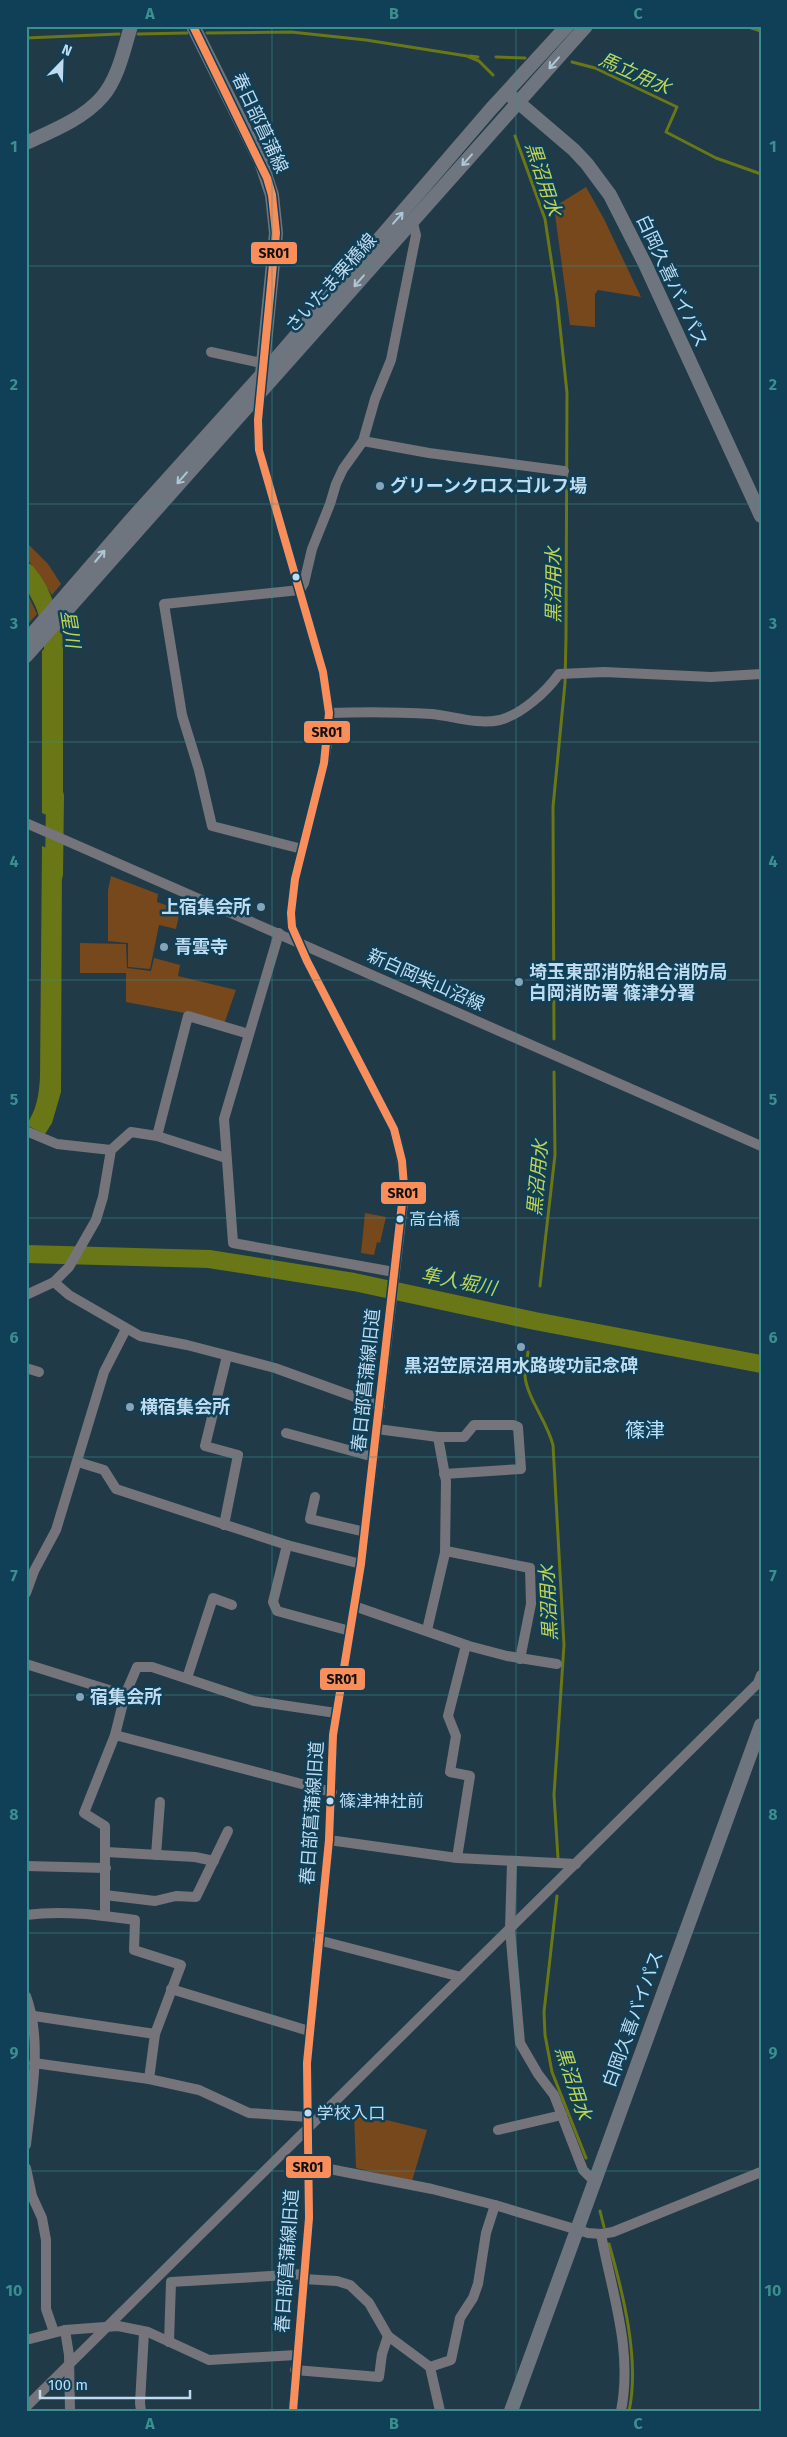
<svg xmlns="http://www.w3.org/2000/svg" width="787" height="2437" font-family="'Fira Sans','Noto Sans JP',sans-serif">
  <style>
    .green { fill: #77481c }
    .water { fill: #697716 }
    .lines { fill: none; stroke-linecap: round; stroke-linejoin: round }
    .stream { stroke: #697716; stroke-width: 3 }
    .river { stroke: #697716; stroke-width: 18 }
    .minor { stroke: #74747a; stroke-width: 10 }
    .major { stroke: #6f757e; stroke-width: 14 }
    .bus-1-casing { stroke: #103f58; stroke-width: 11 }
    .bus-1 { stroke: #fa8e5a; stroke-width: 8 }
    .oneway { stroke: #aec7d8 }
    .grid { fill: none; stroke: #3b8f8e; stroke-width: 1; stroke-opacity: 0.55 }
    .poi-dot { fill: #87a3b5; stroke: #103f58; stroke-width: 2 }
    .bus-dot { fill: #bedbef; stroke: #103f58; stroke-width: 2 }
    .labels { text-anchor: middle; stroke-width: 5; stroke-linejoin: round; paint-order: stroke }
    .bus-label { font-size: 17px; fill: #bedbef; stroke: #103f58; text-anchor: start }
    .street-label { font-size: 18px; fill: #bedbef; stroke: #103f58 }
    .poi-label { font-size: 18px; font-weight: bold; fill: #bedbef; stroke: #103f58; text-anchor: start }
    .water-label { font-size: 19px; font-style: italic; fill: #c0d453; stroke: #103f58 }
    .quarter-label { font-size: 20px; fill: #bbdff6; stroke: #103f58 }
    .line-badge { stroke: #103f58; stroke-width: 2 }
    .pale-badge-label { font-size: 14px; text-anchor: middle; font-weight: bold; fill: #111 }
    .neatline { fill: none; stroke: #3b8f8e; stroke-width: 2 }
    .grid-label { font-size: 16px; text-anchor: middle; font-weight: bold; fill: #3b8f8e }
  </style>
  <rect width="100%" height="100%" fill="#203a48"/>
  <!-- green -->
  <g class="green">
    <polygon points="586,187 604,219 641,297 598,290 595,294 595,327 570,325 554,207"/>
    <polygon points="26,542 48,564 61,584 52,595 26,557"/>
    <polygon points="26,591 37,614 28,624 26,620"/>
    <polygon points="111,876 158,894 157,902 180,910 176,929 159,925 150,969 128,967 128,943 108,941 108,890"/>
    <polygon points="80,943 126,944 127,968 151,971 154,958 180,965 178,976 236,990 224,1024 190,1014 126,1002 126,973 80,973"/>
    <polygon points="365,1213 386,1217 380,1243 377,1242 374,1255 361,1253"/>
    <polygon points="354,2112 427,2130 412,2181 356,2168"/>
  </g>
  <!-- water -->
  <g class="water">
    <polygon points="26,562 35,572 50,597 38,611 26,588"/>
    <polygon points="62,631 63,647 63,822 42,813 42,651"/>
    <path d="M42 846 62 854 61 1092 52 1123 45 1134 26 1125C37 1110 39 1094 40 1077Z"/>
  </g>
  <g class="lines">
    <!-- stream -->
    <g class="stream">
      <polyline points="745,26 761,31"/>
      <polyline points="207,33 291,32 366,40 467,56 479,61 493,75"/>
      <polyline points="138,34 187,33"/>
      <polyline points="26,38 119,34"/>
      <polyline points="470,56 478,57"/>
      <polyline points="496,57 525,58"/>
      <polyline points="572,62 595,68 677,107 666,132 716,158 761,174"/>
      <polyline points="515,136 545,219 557,298 567,393 566,638 565,683 553,807 554,1039"/>
      <polyline points="540,1286 555,1155 554,1072"/>
      <path d="M528 1352C527 1360 525 1368 525 1376 527 1398 547 1421 553 1445L564 1645 554 1795 558 1858"/>
      <polyline points="557,1896 544,2012 545,2035 552,2072 586,2158"/>
      <polyline points="600,2211 604,2227"/>
      <path d="M609 2244C623 2293 640 2360 629 2411"/>
    </g>
    <!-- river -->
    <g class="river">
      <path d="M26 572C48 597 53 631 54 663"/>
      <polyline points="54,875 55,796"/>
      <polyline points="26,1254 209,1259 354,1282 535,1321 761,1364"/>
    </g>
    <!-- minor -->
    <g class="minor">
      <polyline points="211,352 257,362 264,360"/>
      <path d="M261 390 258 420 259 450 323 672 329 713V730L324 763 295 879 291 913 292 927 307 961 394 1129C401 1151 404 1171 404 1195L361 1564 333 1735 329 1840 307 2063 309 2218 293 2411"/>
      <polyline points="363,441 429,453 564,471"/>
      <path d="M329 713C363 712 397 712 432 714 453 716 478 725 500 720 522 714 546 692 559 674L604 672 711 677 761 674"/>
      <polyline points="26,823 761,1146"/>
      <polyline points="302,849 212,826 199,770 182,715 164,604 300,590 304,583 312,549 330,504 336,484 343,469 363,441 375,399 391,360 416,235 412,220"/>
      <polyline points="279,933 224,1119 233,1243 394,1272"/>
      <polyline points="26,1131 57,1144 111,1150"/>
      <polyline points="157,1136 188,1016 249,1034"/>
      <polyline points="54,1282 69,1295 140,1336 187,1345 275,1368 380,1406"/>
      <polyline points="26,1295 54,1282 69,1267 96,1220 103,1197 111,1150 131,1132 157,1136 226,1158"/>
      <polyline points="26,1368 39,1372"/>
      <polyline points="377,1429 438,1437 464,1437 474,1425 513,1425 518,1427 521,1469 444,1474"/>
      <polyline points="286,1433 374,1457"/>
      <polyline points="78,1462 104,1470 116,1489 287,1545 361,1564"/>
      <polyline points="315,1497 310,1519 365,1532"/>
      <polyline points="224,1525 238,1455 205,1446 227,1356"/>
      <polyline points="287,1545 273,1602 277,1611 350,1631"/>
      <polyline points="446,1551 530,1568 531,1604 520,1659"/>
      <polyline points="26,1593 34,1571 56,1530 104,1372 126,1329"/>
      <polyline points="354,1606 469,1646 507,1656 557,1664"/>
      <polyline points="427,1630 445,1553 446,1481 438,1437"/>
      <polyline points="26,1664 125,1695 115,1735 332,1792"/>
      <polyline points="187,1678 213,1598 232,1605"/>
      <polyline points="125,1695 137,1667 152,1667 254,1701 336,1713"/>
      <polyline points="329,1840 457,1858 576,1864"/>
      <polyline points="106,1852 195,1857 214,1861"/>
      <polyline points="156,1855 160,1802"/>
      <polyline points="457,1858 470,1776 450,1772 456,1736 448,1716 466,1645"/>
      <polyline points="512,1862 510,1929 520,2043 538,2074 554,2095 583,2170 594,2181"/>
      <polyline points="26,1866 106,1868"/>
      <polyline points="105,1895 155,1901 176,1896 196,1897 228,1831"/>
      <path d="M26 1915C63 1910 99 1915 135 1920L134 1950 181 1965 155 2034 149 2079"/>
      <polyline points="105,1916 105,1826 84,1813 115,1735"/>
      <polyline points="318,1940 461,1977"/>
      <polyline points="171,1989 309,2031"/>
      <path d="M26 1996C43 2042 31 2097 26 2145"/>
      <polyline points="34,2016 155,2034"/>
      <polyline points="34,2063 149,2079 199,2090 249,2113 308,2117"/>
      <polyline points="498,2130 562,2115"/>
      <polyline points="309,2165 432,2189 495,2205 588,2233 601,2234 613,2232 761,2172"/>
      <polyline points="26,2168 32,2196 42,2218 46,2240 46,2309 54,2332"/>
      <path d="M601 2234C612 2294 633 2349 621 2411"/>
      <polyline points="303,2279 337,2281 350,2285 369,2303 388,2336 430,2367"/>
      <polyline points="65,2330 69,2355 70,2411"/>
      <polyline points="26,2340 65,2330 118,2326 148,2332 209,2360 296,2355"/>
      <polyline points="169,2342 171,2282 304,2274"/>
      <polyline points="295,2370 379,2377 382,2354 388,2336"/>
      <polyline points="26,2407 758,1683 761,1675"/>
      <polyline points="141,2411 140,2403 144,2332"/>
      <polyline points="440,2411 430,2367 451,2360 460,2318 473,2298 478,2284 486,2233 495,2205"/>
    </g>
    <!-- major -->
    <g class="major">
      <polyline points="193,26 261,162 272,195 276,233 262,374"/>
      <polyline points="512,97 574,150 587,164 610,195 645,264 761,516"/>
      <path d="M26 143C52 131 83 119 102 97 118 79 124 49 131 26"/>
      <polyline points="26,641 129,522 274,361 491,109 567,26"/>
      <polyline points="26,656 586,26"/>
      <polyline points="511,2411 761,1725"/>
    </g>
    <!-- bus-1 casing -->
    <g class="bus-1-casing">
      <polyline id="bus-1" points="193,26 267,178 272,195 276,233 258,420 259,450 323,672 329,713 324,763 295,879 291,913 292,927 307,961 394,1129 402,1161 404,1186 361,1564 333,1735 329,1840 307,2063 309,2218 293,2411"/>
    </g>
    <!-- bus-1 -->
    <use href="#bus-1" class="bus-1"/>
  </g>
  <!-- one-way arrows -->
  <defs><path id="oneway-shaft" d="M-6 0H5M1.5-3L5.5 0L1.5 3" fill="none" stroke-width="1.6" stroke-linecap="round" stroke-linejoin="round" transform="scale(1.25)"/></defs>
  <g class="oneway">
    <use href="#oneway-shaft" transform="translate(554 63) rotate(131)"/>
    <use href="#oneway-shaft" transform="translate(467 160) rotate(132)"/>
    <use href="#oneway-shaft" transform="translate(398 218) rotate(-49)"/>
    <use href="#oneway-shaft" transform="translate(359 281) rotate(131)"/>
    <use href="#oneway-shaft" transform="translate(182 478) rotate(131)"/>
    <use href="#oneway-shaft" transform="translate(100 556) rotate(-50)"/>
  </g>
  <!-- grid -->
  <path class="grid" d="M272 26V2411M516 26V2411M26 266H761M26 504H761M26 742H761M26 980H761M26 1218H761M26 1457H761M26 1695H761M26 1933H761M26 2171H761"/>
  <!-- markers -->
  <g class="poi-dot">
    <circle cx="380" cy="486" r="5"/>
    <circle cx="261" cy="907" r="5"/>
    <circle cx="164" cy="947" r="5"/>
    <circle cx="519" cy="982" r="5"/>
    <circle cx="521" cy="1347" r="5"/>
    <circle cx="130" cy="1407" r="5"/>
    <circle cx="80" cy="1697" r="5"/>
  </g>
  <g class="bus-dot">
    <circle cx="296" cy="577" r="4.5"/>
    <circle cx="400" cy="1219" r="4.5"/>
    <circle cx="330" cy="1801" r="4.5"/>
    <circle cx="308" cy="2113" r="4.5"/>
  </g>
  <g class="labels">
    <!-- bus labels -->
    <g class="bus-label">
      <text x="409" y="1225">高台橋</text>
      <text x="339" y="1807">篠津神社前</text>
      <text x="317" y="2119">学校入口</text>
    </g>
    <!-- street labels -->
    <g class="street-label">
      <text transform="translate(260 123) rotate(65)" y="6">春日部菖蒲線</text>
      <text transform="translate(672 281) rotate(65)" y="6">白岡久喜バイパス</text>
      <text transform="translate(331 283) rotate(-48)" y="6">さいたま栗橋線</text>
      <text transform="translate(426 980) rotate(24)" y="6">新白岡柴山沼線</text>
      <text transform="translate(366 1380) rotate(-84)" y="6">春日部菖蒲線旧道</text>
      <text transform="translate(312 1813) rotate(-86)" y="6">春日部菖蒲線旧道</text>
      <text transform="translate(633 2019) rotate(-70)" y="6">白岡久喜バイパス</text>
      <text transform="translate(287 2261) rotate(-86)" y="6">春日部菖蒲線旧道</text>
    </g>
    <!-- poi labels -->
    <g class="poi-label">
      <text x="390" y="492">グリーンクロスゴルフ場</text>
      <text x="251" y="913" text-anchor="end">上宿集会所</text>
      <text x="174" y="953">青雲寺</text>
      <text x="529" y="978">埼玉東部消防組合消防局<tspan x="529" dy="21">白岡消防署 篠津分署</tspan></text>
      <text x="521" y="1372" text-anchor="middle">黒沼笠原沼用水路竣功記念碑</text>
      <text x="140" y="1413">横宿集会所</text>
      <text x="90" y="1703">宿集会所</text>
    </g>
    <!-- water labels -->
    <g class="water-label">
      <text transform="translate(635 73) rotate(24)" y="7">馬立用水</text>
      <text transform="translate(544 179) rotate(72)" y="7">黒沼用水</text>
      <text transform="translate(553 585) rotate(-90)" y="7">黒沼用水</text>
      <text transform="translate(71 629) rotate(81)" y="7">星川</text>
      <text transform="translate(537 1178) rotate(-85)" y="7">黒沼用水</text>
      <text transform="translate(459 1281) rotate(11)" y="7">隼人堀川</text>
      <text transform="translate(548 1603) rotate(-93)" y="7">黒沼用水</text>
      <text transform="translate(574 2083) rotate(72)" y="7">黒沼用水</text>
    </g>
    <!-- quarter labels -->
    <g class="quarter-label">
      <text x="645" y="1437">篠津</text>
    </g>
  </g>
  <g class="line-badge">
    <rect x="250" y="241" width="48" height="24" rx="5" fill="#fa8e5a"/>
    <rect x="303" y="720" width="48" height="24" rx="5" fill="#fa8e5a"/>
    <rect x="380" y="1181" width="47" height="24" rx="5" fill="#fa8e5a"/>
    <rect x="319" y="1667" width="47" height="24" rx="5" fill="#fa8e5a"/>
    <rect x="285" y="2155" width="47" height="24" rx="5" fill="#fa8e5a"/>
  </g>
  <g class="pale-badge-label">
    <text x="274" y="258">SR01</text>
    <text x="327" y="737">SR01</text>
    <text x="403" y="1198">SR01</text>
    <text x="342" y="1684">SR01</text>
    <text x="308" y="2172">SR01</text>
  </g>
  <!-- border -->
  <rect width="787" height="2437" fill="none" stroke="#103f58" stroke-width="55"/>
  <!-- north arrow -->
  <g transform="translate(62 62) rotate(23)" stroke="#103f58" stroke-width="4" paint-order="stroke">
  <path d="M0-4L9 19L0 12L-9 19Z" fill="#bedbef"/>
  <text y="-8" font-size="14" font-weight="bold" text-anchor="middle" fill="#bedbef">N</text>
  </g>
  <!-- scale -->
  <path d="M40 2390v8h150v-8" fill="none" stroke="#bedbef" stroke-width="2.5"/>
  <text x="48" y="2390" font-size="15" fill="#bedbef" stroke="#103f58" stroke-width="4" paint-order="stroke">100 m</text>
  <rect x="28" y="28" width="732" height="2382" class="neatline"/>
  <g class="grid-label">
    <text x="150" y="19">A</text>
    <text x="394" y="19">B</text>
    <text x="638" y="19">C</text>
    <text x="14" y="152">1</text>
    <text x="773" y="152">1</text>
    <text x="14" y="390">2</text>
    <text x="773" y="390">2</text>
    <text x="14" y="629">3</text>
    <text x="773" y="629">3</text>
    <text x="14" y="867">4</text>
    <text x="773" y="867">4</text>
    <text x="14" y="1105">5</text>
    <text x="773" y="1105">5</text>
    <text x="14" y="1343">6</text>
    <text x="773" y="1343">6</text>
    <text x="14" y="1581">7</text>
    <text x="773" y="1581">7</text>
    <text x="14" y="1820">8</text>
    <text x="773" y="1820">8</text>
    <text x="14" y="2058">9</text>
    <text x="773" y="2058">9</text>
    <text x="14" y="2296">10</text>
    <text x="773" y="2296">10</text>
    <text x="150" y="2429">A</text>
    <text x="394" y="2429">B</text>
    <text x="638" y="2429">C</text>
  </g>
</svg>
